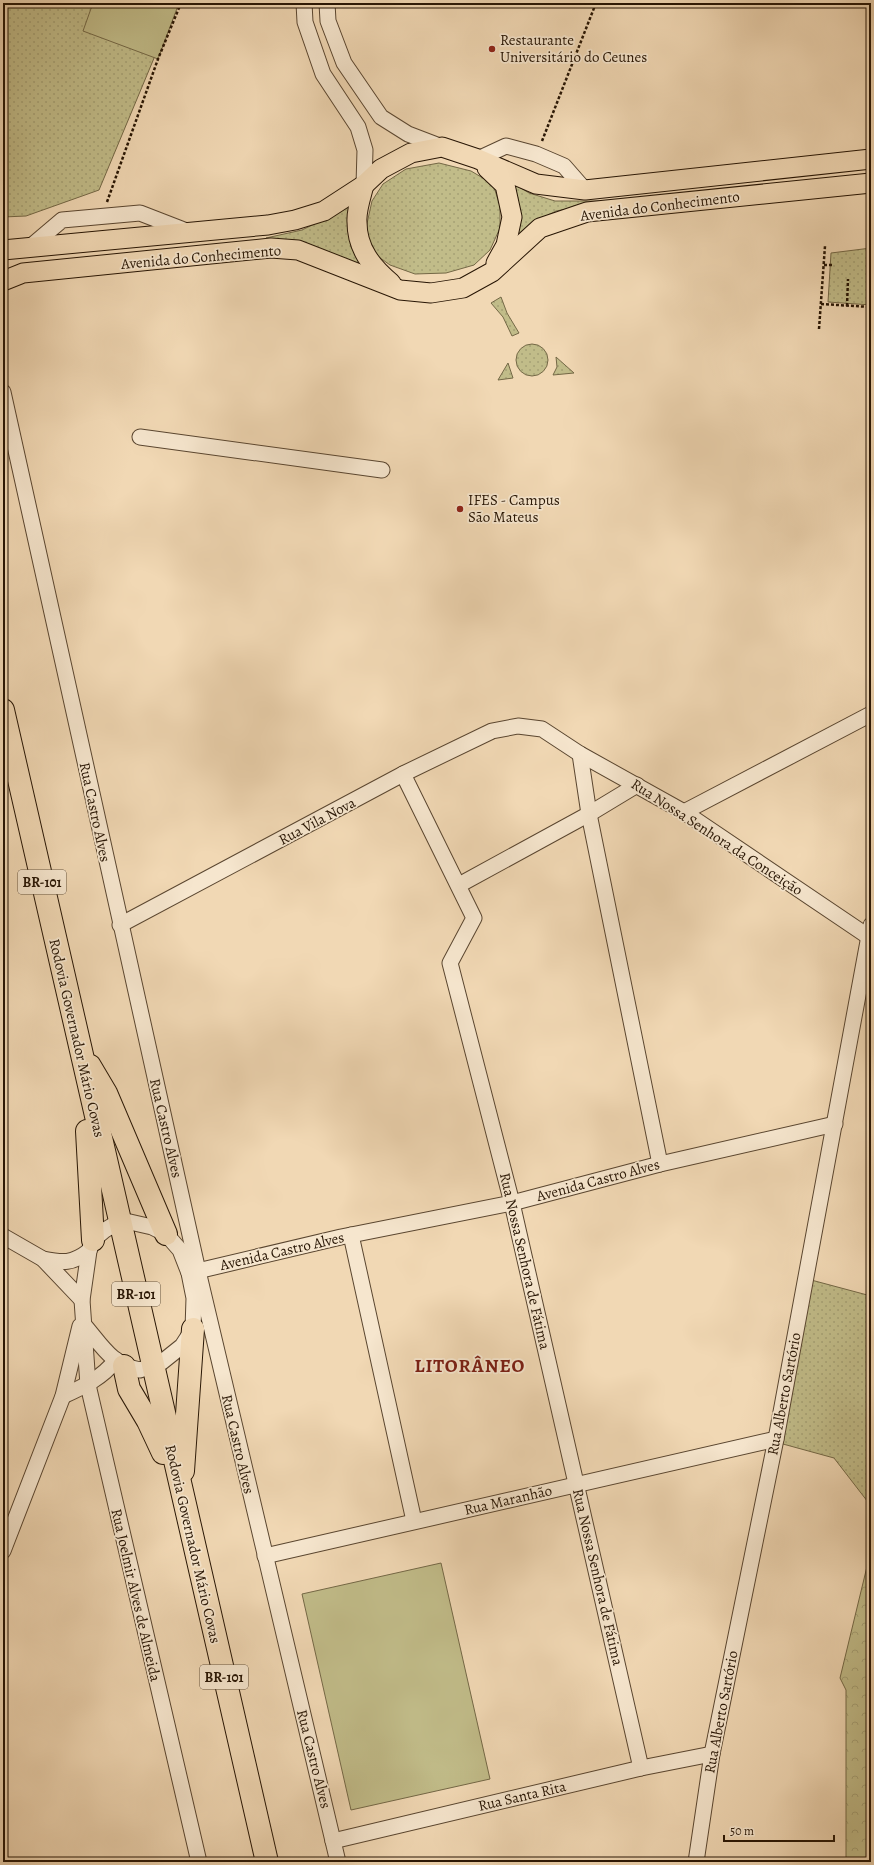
<svg xmlns="http://www.w3.org/2000/svg" width="874" height="1865" font-family="Alegreya,serif">
  <style>
    .grass { fill: url(#grass-dots); stroke: #746846 }
    .forest { fill: url(#forest-crowns); stroke: #746846 }
    .green { fill: #c1bc89; stroke: #746846 }
    .lines { fill: none; stroke-linecap: round; stroke-linejoin: round }
    .minor-casing { stroke: #5a4630; stroke-width: 17 }
    .major-casing { stroke: #271504; stroke-width: 21 }
    .highway-casing { stroke: #271504; stroke-width: 24 }
    .path { stroke: #271504; stroke-width: 2.5; stroke-dasharray: 3 2; stroke-linecap: butt }
    .minor { stroke: #f6e6ce; stroke-width: 15 }
    .major { stroke: #f1d8b4; stroke-width: 19 }
    .highway { stroke: #f1d8b4; stroke-width: 22 }
    .poi-dot { fill: #8f2418; stroke: #f6e6ce; stroke-width: 1.5 }
    .labels { text-anchor: middle; stroke-width: 3.5; stroke-linejoin: round; paint-order: stroke }
    .shield { fill: #f6e6ce; stroke: #655441; stroke-width: 1 }
    .shield-label { font-size: 14px; font-weight: bold; fill: #271504 }
    .poi-label { font-size: 15px; fill: #271504; stroke: #f6e6ce; text-anchor: start }
    .street-label { font-size: 15px; fill: #271504; stroke: #f6e6ce }
    .district-label { font-size: 19px; font-weight: bold; letter-spacing: 1px; fill: #7a1f14; stroke: #f6e6ce }
  </style>
  <defs>
    <pattern id="grass-dots" width="8" height="8" patternUnits="userSpaceOnUse"><rect width="8" height="8" fill="#c1bc89"/><path d="M2 2h.1M6 6h.1" fill="none" stroke="#a6a175" stroke-width="1.8" stroke-linecap="round"/></pattern>
    <pattern id="forest-crowns" width="20" height="18" patternUnits="userSpaceOnUse"><rect width="20" height="18" fill="#c1bc89"/><path d="M2 6a3 3 0 1 1 6 0M12 15a3 3 0 1 1 6 0" fill="none" stroke="#a6a175"/></pattern>
  </defs>
  <rect width="100%" height="100%" fill="#f1d8b4"/>
  <filter id="stains"><feTurbulence type="fractalNoise" baseFrequency=".005" numOctaves="4"/><feColorMatrix values="0 0 0 0 .2 0 0 0 0 .09 0 0 0 0 .02 0 0 0 .5 -.17"/></filter>
  <radialGradient id="worn" r=".72"><stop offset=".6" stop-color="#630" stop-opacity="0"/><stop offset="1" stop-color="#630" stop-opacity=".3"/></radialGradient>
  <!-- grass -->
  <g class="grass">
    <polygon points="3,3 177,3 99,190 26,216 3,217"/>
    <polygon points="439,163 471,171 493,184 500,206 500,228 490,250 474,265 446,273 415,274 390,265 372,252 366,228 372,201 383,184 406,169"/>
    <path d="M511 182 529 193 555 201H611L556 211 535 222 515 241C522 214 522 208 511 182Z"/>
    <polygon points="349,207 351,247 367,268 304,242 266,238 302,230"/>
    <polygon points="871,248 871,305 828,302 831,253"/>
    <polygon points="501,297 507,313 519,333 512,336 503,317 491,303"/>
    <circle cx="532" cy="360" r="16"/>
    <polygon points="556,357 574,373 553,375 557,367"/>
    <polygon points="508,363 513,378 498,380"/>
    <polygon points="800,1277 871,1296 871,1506 834,1458 772,1441"/>
  </g>
  <!-- forest -->
  <polygon class="forest" points="871,1550 871,1862 846,1862 846,1690 840,1678"/>
  <!-- green -->
  <g class="green">
    <polygon points="93,3 179,3 158,59 83,31"/>
    <polygon points="441,1563 490,1779 351,1810 302,1594"/>
  </g>
  <g class="lines">
    <!-- minor casing -->
    <g class="minor-casing">
      <g id="minor">
        <polyline points="304,3 305,22 323,74 358,127 365,150 364,185"/>
        <polyline points="327,3 328,21 344,63 381,117 408,134 442,147"/>
        <polyline points="478,159 506,146 536,154 564,166 585,190"/>
        <polyline points="29,248 62,220 140,213 189,232"/>
        <polyline points="3,392 198,1271 338,1862"/>
        <polyline points="140,437 382,470"/>
        <polyline points="580,754 589,814 660,1164"/>
        <polyline points="403,774 474,918 450,963 512,1203 641,1768"/>
        <polyline points="684,812 871,714"/>
        <polyline points="459,885 589,814 637,785"/>
        <polyline points="120,925 403,774 492,731 518,726 542,729 580,754 684,812 869,937"/>
        <polyline points="351,1235 414,1521"/>
        <polyline points="3,1236 43,1259 82,1300"/>
        <path d="M43 1259C63 1263 72 1264 89 1251"/>
        <polyline points="189,1273 341,1237 512,1203 660,1164 835,1124"/>
        <path d="M85 1326C102 1346 112 1365 140 1370L162 1362 182 1346 193 1329 194 1298 189 1273 180 1250 166 1234 152 1227 130 1222 120 1221 105 1230 93 1240 89 1251 82 1300 88 1385 199 1862"/>
        <path d="M63 1396C83 1387 102 1378 116 1360"/>
        <polyline points="3,1551 63,1396 80,1326"/>
        <polyline points="265,1556 776,1439"/>
        <polyline points="333,1841 641,1768 712,1754"/>
        <polyline points="696,1862 712,1754 776,1439 871,925"/>
      </g>
    </g>
    <!-- major casing -->
    <g class="major-casing">
      <g id="major">
        <polyline points="487,168 505,185 512,217 506,245 496,263"/>
        <path d="M364 185C361 197 356 211 357 222 357 249 372 267 391 283"/>
        <polyline points="3,250 268,225 295,220 324,211 364,185 381,169 411,153 442,147 478,159 536,184 585,190 871,159"/>
        <polyline points="3,281 23,273 271,248 298,250 400,290 431,293 463,288 492,272 540,228 587,212 871,183"/>
      </g>
    </g>
    <!-- highway casing -->
    <g class="highway-casing">
      <g id="highway">
        <polyline points="3,710 267,1862"/>
        <polyline points="90,1066 106,1093 166,1234"/>
        <polyline points="87,1131 93,1240"/>
        <polyline points="124,1366 129,1389 148,1421 163,1453"/>
        <polyline points="183,1471 193,1329"/>
      </g>
    </g>
    <!-- path -->
    <g class="path">
      <polyline points="542,141 596,3"/>
      <polyline points="107,202 158,59 181,3"/>
      <polyline points="824,265 833,265"/>
      <polyline points="821,304 871,307"/>
      <polyline points="847,306 848,279"/>
      <polyline points="819,329 825,246"/>
    </g>
    <!-- minor -->
    <use href="#minor" class="minor"/>
    <!-- major -->
    <use href="#major" class="major"/>
    <!-- highway -->
    <use href="#highway" class="highway"/>
  </g>
  <!-- markers -->
  <g class="poi-dot">
    <circle cx="492" cy="49" r="4"/>
    <circle cx="460" cy="509" r="4"/>
  </g>
  <g class="labels">
    <!-- shield labels -->
    <g class="shield">
      <rect x="18" y="870" width="48" height="24" rx="3"/>
      <rect x="112" y="1282" width="48" height="24" rx="3"/>
      <rect x="200" y="1665" width="48" height="24" rx="3"/>
    </g>
    <g class="shield-label">
      <text x="42" y="887">BR-101</text>
      <text x="136" y="1299">BR-101</text>
      <text x="224" y="1682">BR-101</text>
    </g>
    <!-- poi labels -->
    <g class="poi-label">
      <text x="500" y="45">Restaurante<tspan x="500" dy="17">Universitário do Ceunes</tspan></text>
      <text x="468" y="505">IFES - Campus<tspan x="468" dy="17">São Mateus</tspan></text>
    </g>
    <!-- street labels -->
    <g class="street-label">
      <text transform="translate(660 206) rotate(-7)" y="5">Avenida do Conhecimento</text>
      <text transform="translate(201 257) rotate(-5)" y="5">Avenida do Conhecimento</text>
      <text transform="translate(95 812) rotate(78)" y="5">Rua Castro Alves</text>
      <text transform="translate(317 821) rotate(-28)" y="5">Rua Vila Nova</text>
      <text transform="translate(717 837) rotate(33)" y="5">Rua Nossa Senhora da Conceição</text>
      <text transform="translate(77 1038) rotate(77)" y="5">Rodovia Governador Mário Covas</text>
      <text transform="translate(166 1128) rotate(77)" y="5">Rua Castro Alves</text>
      <text transform="translate(598 1180) rotate(-15)" y="5">Avenida Castro Alves</text>
      <text transform="translate(282 1251) rotate(-13)" y="5">Avenida Castro Alves</text>
      <text transform="translate(525 1261) rotate(77)" y="5">Rua Nossa Senhora de Fátima</text>
      <text transform="translate(784 1394) rotate(-79)" y="5">Rua Alberto Sartório</text>
      <text transform="translate(238 1444) rotate(77)" y="5">Rua Castro Alves</text>
      <text transform="translate(508 1500) rotate(-13)" y="5">Rua Maranhão</text>
      <text transform="translate(193 1544) rotate(77)" y="5">Rodovia Governador Mário Covas</text>
      <text transform="translate(598 1577) rotate(77)" y="5">Rua Nossa Senhora de Fátima</text>
      <text transform="translate(136 1595) rotate(77)" y="5">Rua Joelmir Alves de Almeida</text>
      <text transform="translate(721 1712) rotate(-79)" y="5">Rua Alberto Sartório</text>
      <text transform="translate(314 1759) rotate(76)" y="5">Rua Castro Alves</text>
      <text transform="translate(522 1796) rotate(-13)" y="5">Rua Santa Rita</text>
    </g>
    <!-- district labels -->
    <g class="district-label">
      <text x="470" y="1372">LITORÂNEO</text>
    </g>
  </g>
  <!-- margin -->
  <rect width="874" height="1865" fill="none" stroke="#f1d8b4" stroke-width="16"/>
  <rect x="4" y="4" width="866" height="1857" fill="none" stroke="#271504" stroke-width="2"/>
  <rect x="8" y="8" width="858" height="1849" fill="none" stroke="#271504"/>
  <!-- scale -->
  <path d="M724 1835v6h110v-6" fill="none" stroke="#271504" stroke-width="2"/>
  <text x="730" y="1835" font-size="12" fill="#271504" stroke="#f6e6ce" stroke-width="3" paint-order="stroke">50 m</text>
  <rect width="100%" height="100%" filter="url(#stains)"/>
  <rect width="100%" height="100%" fill="url(#worn)"/>
</svg>
